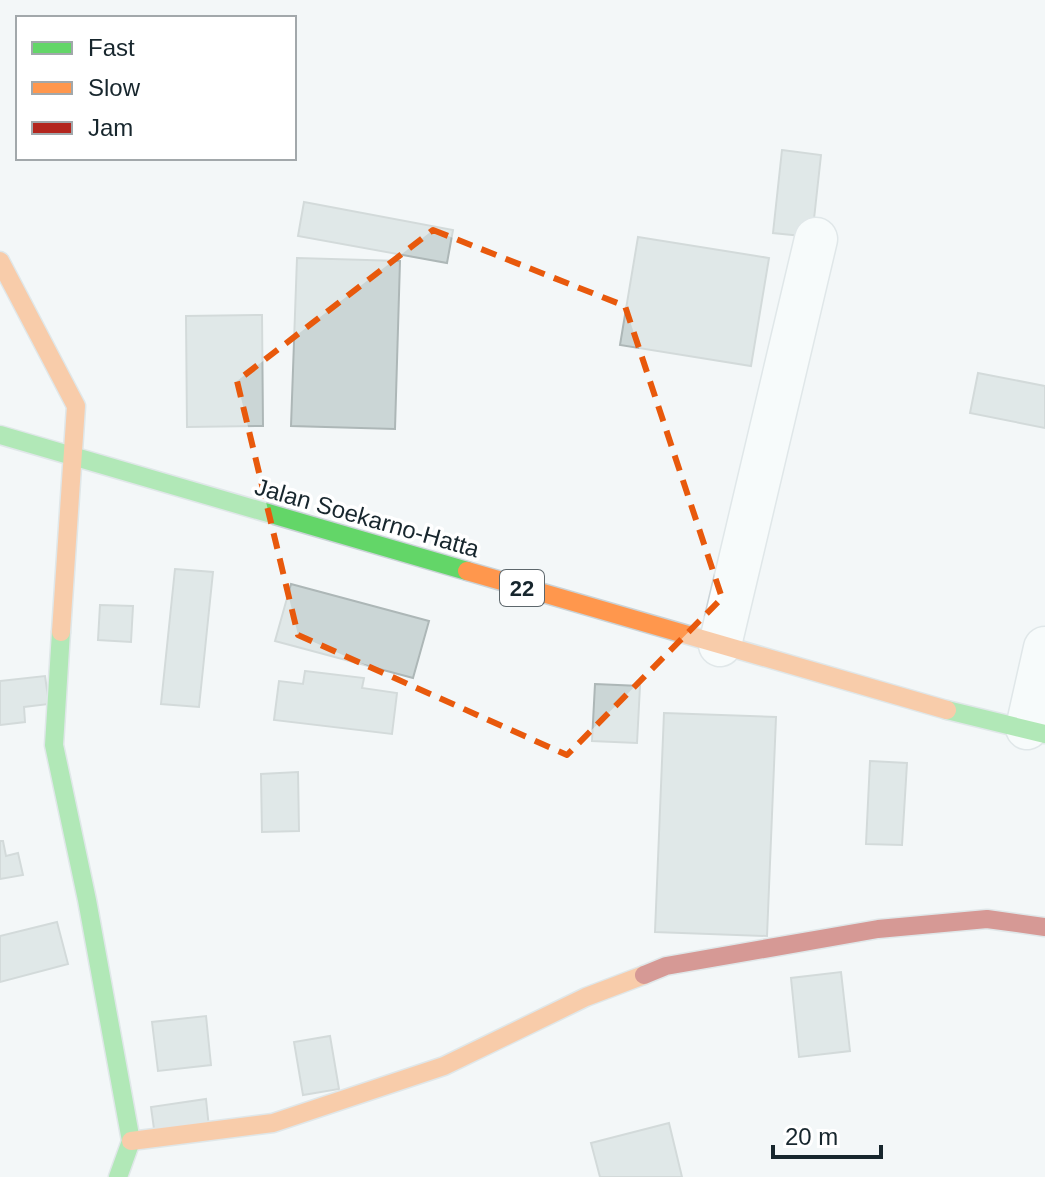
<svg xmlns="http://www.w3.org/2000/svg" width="1045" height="1177" font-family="Helvetica,sans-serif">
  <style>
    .building { fill: #cbd6d6; stroke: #adb7b7; stroke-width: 2 }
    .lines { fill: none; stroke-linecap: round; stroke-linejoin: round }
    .street-casing { stroke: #cad3d7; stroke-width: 45 }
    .fast-casing { stroke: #cad3d7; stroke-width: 21 }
    .slow-casing { stroke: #cad3d7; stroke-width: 21 }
    .jam-casing { stroke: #cad3d7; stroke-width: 21 }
    .street { stroke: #fdfefe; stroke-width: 42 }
    .fast { stroke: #63d668; stroke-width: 18 }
    .slow { stroke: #ff974d; stroke-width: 18 }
    .jam { stroke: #b3261e; stroke-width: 18 }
    .marked { fill: none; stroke: #e8590c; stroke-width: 6; stroke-dasharray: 16 10; stroke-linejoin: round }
    .labels { text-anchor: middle; stroke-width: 7; stroke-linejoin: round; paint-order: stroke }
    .shield { fill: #fff; stroke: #5d676c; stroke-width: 2 }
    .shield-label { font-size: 22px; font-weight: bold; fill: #17262d }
    .street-label { font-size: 24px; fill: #17262d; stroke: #fff }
  </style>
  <rect width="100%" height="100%" fill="#f3f7f8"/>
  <!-- building -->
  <g class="building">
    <polygon points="782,150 821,155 812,237 773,233"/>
    <polygon points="304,202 453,230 447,263 298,236"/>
    <polygon points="638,237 769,258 751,366 620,345"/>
    <polygon points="297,258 400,261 395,429 291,426"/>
    <polygon points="262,315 263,426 187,427 186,316"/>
    <polygon points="978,373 1045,386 1045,428 970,413"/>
    <polygon points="175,569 213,572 199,707 161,704"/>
    <polygon points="291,584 429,621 413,678 275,641"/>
    <polygon points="100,605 133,606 131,642 98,640"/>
    <polygon points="305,671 364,678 362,688 397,693 392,734 274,720 279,681 303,684"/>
    <polygon points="45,676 49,704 24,707 25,722 0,725 0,681"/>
    <polygon points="595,684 640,686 637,743 592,741"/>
    <polygon points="664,713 776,717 767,936 655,932"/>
    <polygon points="870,761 907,763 902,845 866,844"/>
    <polygon points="298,772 299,831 262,832 261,774"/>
    <polygon points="0,841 3,841 6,856 18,853 23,875 0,879"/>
    <polygon points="57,922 68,964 0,982 0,936"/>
    <polygon points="841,972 850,1051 799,1057 791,978"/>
    <polygon points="206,1016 211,1065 158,1071 152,1022"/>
    <polygon points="330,1036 339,1089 303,1095 294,1042"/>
    <polygon points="206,1099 209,1128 155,1136 151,1107"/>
    <polygon points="669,1123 682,1177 600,1177 591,1143"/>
  </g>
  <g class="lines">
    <!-- street casing -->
    <g class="street-casing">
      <g id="street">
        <polyline points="720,645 816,239"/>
        <polyline points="1027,728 1045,648"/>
      </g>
    </g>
    <!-- fast casing -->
    <g class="fast-casing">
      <g id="fast">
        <polyline points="0,435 467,571"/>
        <polyline points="61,632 54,745 87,900 131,1141 118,1177"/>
        <polyline points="947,710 1045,734"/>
      </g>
    </g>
    <!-- slow casing -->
    <g class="slow-casing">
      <g id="slow">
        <polyline points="0,261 76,406 61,632"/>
        <polyline points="467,571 947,710"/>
        <polyline points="131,1141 273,1123 444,1066 586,997 644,975"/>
      </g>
    </g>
    <!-- jam casing -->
    <g class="jam-casing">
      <polyline id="jam" points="644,975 666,966 878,929 987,919 1045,927"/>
    </g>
    <!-- street -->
    <use href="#street" class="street"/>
    <!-- fast -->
    <use href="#fast" class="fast"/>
    <!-- slow -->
    <use href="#slow" class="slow"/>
    <!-- jam -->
    <use href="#jam" class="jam"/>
  </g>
  <!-- marked area -->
  <path d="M0 0H1045V1177H0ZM433 230 625 306 722 598 567 755 298 635 237 381Z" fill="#f3f7f8" fill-opacity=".55" fill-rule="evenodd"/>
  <path class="marked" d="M433 230 625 306 722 598 567 755 298 635 237 381Z"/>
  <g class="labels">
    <!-- shield labels -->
    <rect class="shield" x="500" y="570" width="44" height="36" rx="6"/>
    <g class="shield-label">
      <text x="522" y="596">22</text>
    </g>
    <!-- street labels -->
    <g class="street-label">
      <text transform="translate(367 518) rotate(16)" y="8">Jalan Soekarno-Hatta</text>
    </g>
  </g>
  <!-- legend -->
  <rect x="16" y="16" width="280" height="144" fill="#ffffff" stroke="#a2a8ab" stroke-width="2"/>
  <rect x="32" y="42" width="40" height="12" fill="#63d668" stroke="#a2a8ab" stroke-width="2"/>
  <text x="88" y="56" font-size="24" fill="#17262d">Fast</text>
  <rect x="32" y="82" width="40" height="12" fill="#ff974d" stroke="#a2a8ab" stroke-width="2"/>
  <text x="88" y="96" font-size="24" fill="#17262d">Slow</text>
  <rect x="32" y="122" width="40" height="12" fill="#b3261e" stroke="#a2a8ab" stroke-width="2"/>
  <text x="88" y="136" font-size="24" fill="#17262d">Jam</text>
  <!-- scale -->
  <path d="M773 1145v12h108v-12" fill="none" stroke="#17262d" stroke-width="4"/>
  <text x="785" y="1145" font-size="24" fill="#17262d" stroke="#ffffff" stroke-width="6" paint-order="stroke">20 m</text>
</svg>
